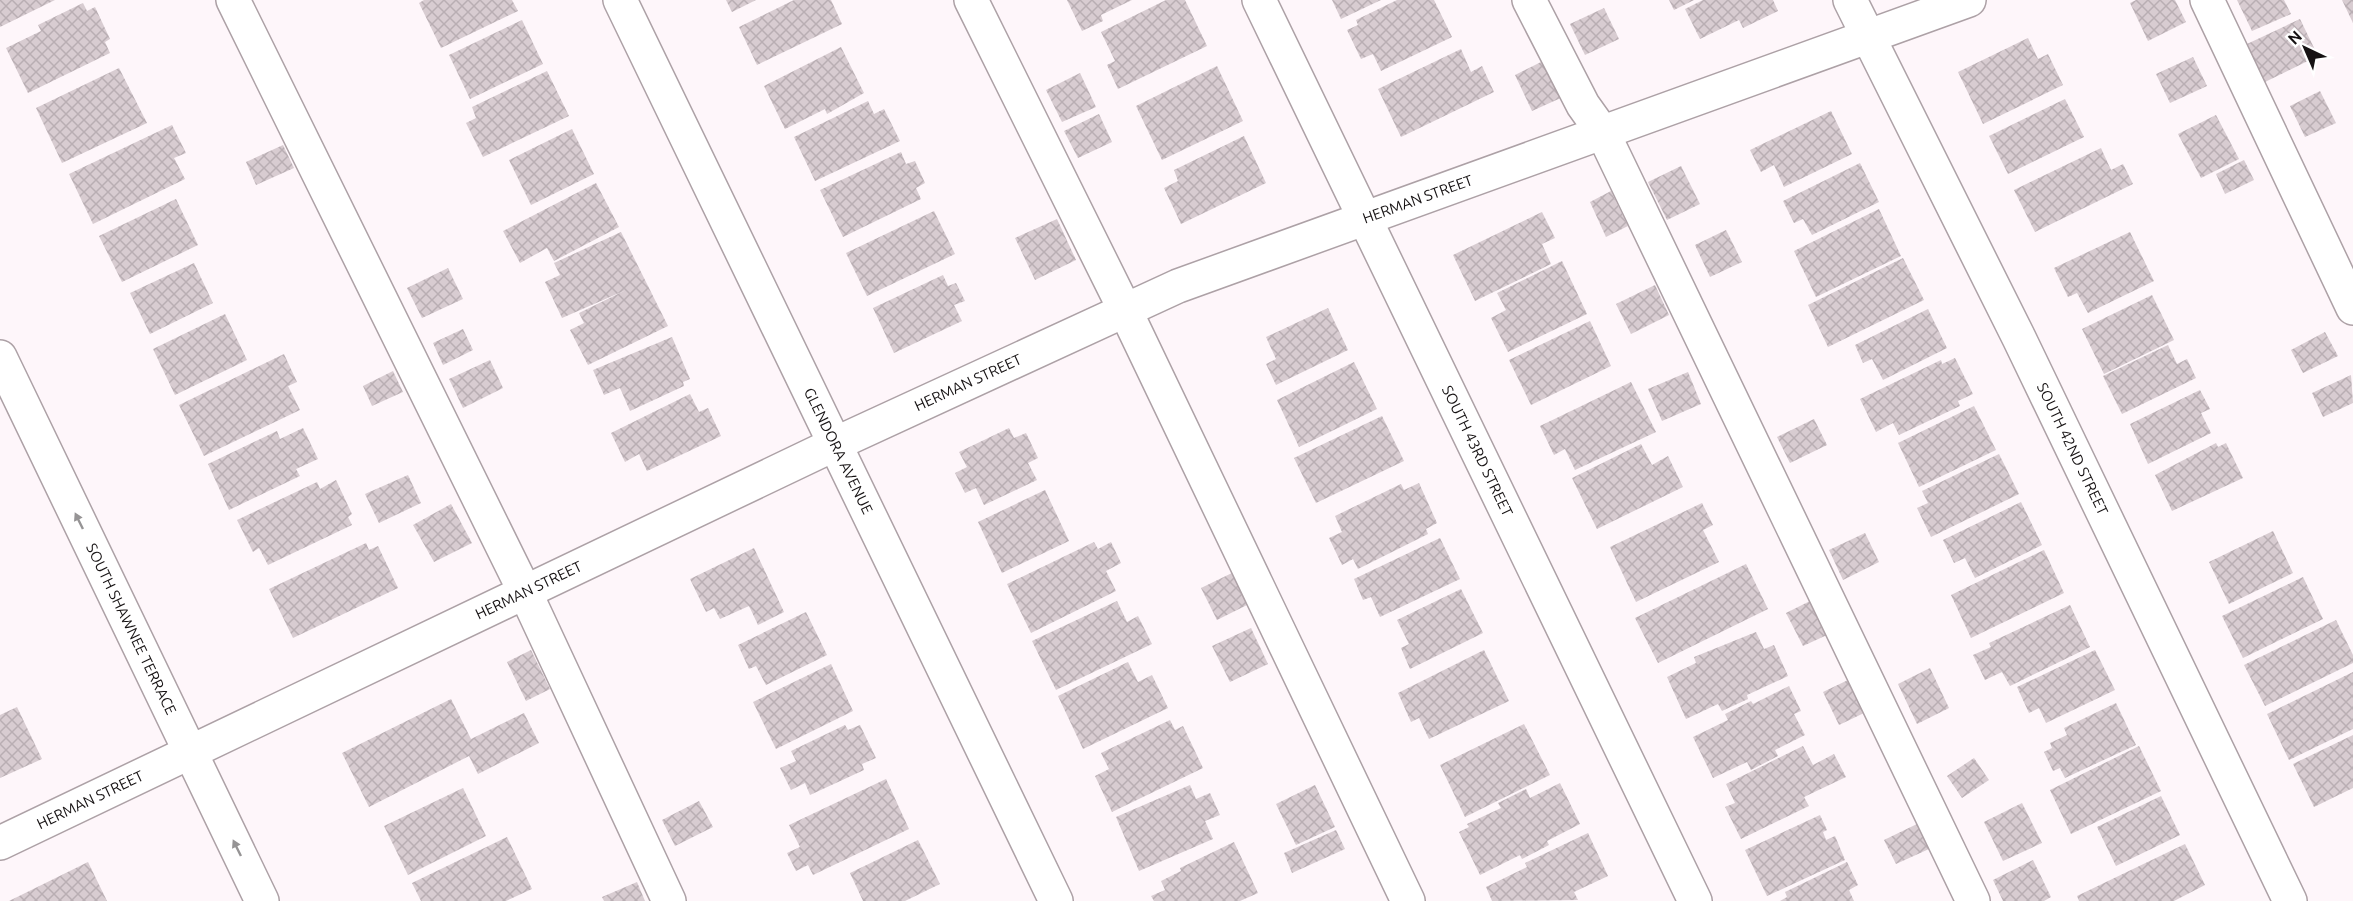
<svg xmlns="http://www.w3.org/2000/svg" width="2353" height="901" font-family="Ubuntu,sans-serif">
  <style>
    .building { fill: url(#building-cross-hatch) }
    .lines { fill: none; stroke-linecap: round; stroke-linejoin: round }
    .minor-casing { stroke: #ada1a6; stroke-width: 36 }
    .minor { stroke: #fff; stroke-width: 33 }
    .oneway { fill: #969495 }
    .labels { text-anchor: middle; stroke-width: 5; stroke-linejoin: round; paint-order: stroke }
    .street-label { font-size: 15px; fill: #161213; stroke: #fff }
  </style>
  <defs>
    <pattern id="building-cross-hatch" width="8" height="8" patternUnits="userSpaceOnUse" patternTransform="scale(1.5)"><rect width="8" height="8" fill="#d8ccd1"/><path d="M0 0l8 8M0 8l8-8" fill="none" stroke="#b9aeb3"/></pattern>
  </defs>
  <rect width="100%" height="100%" fill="#fef6fa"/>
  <!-- building -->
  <g class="building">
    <polygon points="0,0 55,0 0,27"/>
    <polygon points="424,0 512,0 518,11 441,48 419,3"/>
    <polygon points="726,0 756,0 732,12"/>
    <polygon points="794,0 831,0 842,24 757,65 739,27"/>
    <polygon points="1067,0 1132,0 1101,15 1103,21 1082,31"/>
    <polygon points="1166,0 1185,0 1207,46 1118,89 1107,65 1115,61 1101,32"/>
    <polygon points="1332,0 1381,0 1341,19"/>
    <polygon points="1397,0 1434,0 1452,37 1381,71 1373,54 1361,59 1347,30 1358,25 1356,20"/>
    <polygon points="1669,0 1694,0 1674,10"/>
    <polygon points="1703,0 1773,0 1778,11 1743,28 1739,20 1700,39 1685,9"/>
    <polygon points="2136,0 2175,0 2186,22 2148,41 2130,3"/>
    <polygon points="2237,0 2284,0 2291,14 2252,31"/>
    <polygon points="2342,0 2353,0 2353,23"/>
    <polygon points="83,3 87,11 95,7 110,39 105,42 110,53 28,93 6,48 41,31 38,25"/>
    <polygon points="1604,8 1619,39 1585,55 1570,24"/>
    <polygon points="2300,19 2318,56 2265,82 2247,44"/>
    <polygon points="522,20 543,64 470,99 449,55"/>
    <polygon points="2028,38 2038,59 2048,54 2063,85 1983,124 1958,72"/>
    <polygon points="841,47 864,93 827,114 825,109 785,129 764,86"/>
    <polygon points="1461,49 1471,72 1482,66 1494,92 1401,137 1378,89"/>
    <polygon points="2193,57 2207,86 2170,103 2156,74"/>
    <polygon points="1545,60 1563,97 1532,111 1515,75"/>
    <polygon points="1217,66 1243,121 1162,160 1136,106"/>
    <polygon points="119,68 147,123 62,163 36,108"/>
    <polygon points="547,71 569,116 483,157 466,123 476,118 472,107"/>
    <polygon points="1080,73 1096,107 1062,122 1046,90"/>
    <polygon points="2320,91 2336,123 2305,137 2290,106"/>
    <polygon points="2065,99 2084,137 2008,174 1989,136"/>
    <polygon points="868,101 874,114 884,109 900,141 815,181 794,137"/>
    <polygon points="1831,111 1852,154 1784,187 1774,165 1761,172 1750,150"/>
    <polygon points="1099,114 1112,142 1078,158 1064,131"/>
    <polygon points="2216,115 2239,159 2201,178 2178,134"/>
    <polygon points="172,125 186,153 174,158 185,179 93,224 69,174"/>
    <polygon points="572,129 594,174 531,205 509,160"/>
    <polygon points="1244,136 1266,183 1181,224 1164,188 1178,181 1174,170"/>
    <polygon points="283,145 294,168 256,185 246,162"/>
    <polygon points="2101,148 2111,170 2123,164 2133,184 2035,232 2014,190"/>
    <polygon points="901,152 906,164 915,161 925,183 916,188 921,199 843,237 820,190"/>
    <polygon points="2244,160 2254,180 2225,194 2216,174"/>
    <polygon points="1860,163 1879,202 1812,235 1803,219 1794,223 1783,201"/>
    <polygon points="1681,166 1700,204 1667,220 1648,182"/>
    <polygon points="596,183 619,227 554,261 547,248 520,263 503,231"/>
    <polygon points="1611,191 1628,226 1606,237 1590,202"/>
    <polygon points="176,199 198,245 122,282 99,236"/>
    <polygon points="1879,209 1901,256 1816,297 1794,251"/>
    <polygon points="934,211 955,254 867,296 846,253"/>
    <polygon points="1542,212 1555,238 1542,244 1551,264 1475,301 1453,255"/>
    <polygon points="1057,219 1076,260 1035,280 1015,238"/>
    <polygon points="1726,230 1742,262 1710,277 1695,245"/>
    <polygon points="621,232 668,326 588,365 570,330 584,323 579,313 626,290 562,318 545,282 560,275 554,263"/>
    <polygon points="2130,232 2154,281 2088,313 2077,293 2068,297 2054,268"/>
    <polygon points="1903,258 1924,300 1828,347 1808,305"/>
    <polygon points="1562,261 1587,314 1508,352 1491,318 1506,310 1497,293"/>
    <polygon points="194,263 213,303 150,334 130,293"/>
    <polygon points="448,268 463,299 422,318 407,288"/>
    <polygon points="943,275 948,286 956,283 965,301 954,305 962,321 894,353 873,308"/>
    <polygon points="1655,285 1669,315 1631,334 1616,304"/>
    <polygon points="2152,295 2174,340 2104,374 2082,329"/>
    <polygon points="1328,308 1348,350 1276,385 1266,364 1276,359 1266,337"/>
    <polygon points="1928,309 1947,348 1883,380 1872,359 1863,363 1855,345"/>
    <polygon points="225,314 247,360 175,395 153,349"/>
    <polygon points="1590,321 1611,366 1531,405 1509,360"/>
    <polygon points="463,329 473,350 443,365 433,343"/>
    <polygon points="2325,332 2338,356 2303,373 2291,350"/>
    <polygon points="672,337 690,379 683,382 684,386 630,411 620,388 604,395 593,370"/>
    <polygon points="2168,345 2177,364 2187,359 2196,378 2122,414 2103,376"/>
    <polygon points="284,354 297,382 288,386 300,410 204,456 179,405"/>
    <polygon points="1955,358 1973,394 1958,401 1960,406 1899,435 1893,423 1876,432 1860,399 1941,360 1942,364"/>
    <polygon points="490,360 503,388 463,408 449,379"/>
    <polygon points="1354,362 1377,409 1299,447 1277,400"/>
    <polygon points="393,371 403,392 372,406 363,386"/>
    <polygon points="1688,372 1701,404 1662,421 1648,389"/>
    <polygon points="2351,375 2353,403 2323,417 2312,393"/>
    <polygon points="1631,382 1656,432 1575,470 1565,449 1554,455 1540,426"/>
    <polygon points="2200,390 2210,409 2201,413 2211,433 2148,464 2130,424"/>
    <polygon points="690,394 699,412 708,408 721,436 647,471 639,454 625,462 611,433"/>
    <polygon points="1974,406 1996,450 1919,487 1898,443"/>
    <polygon points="1382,416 1404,461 1316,503 1294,458"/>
    <polygon points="1814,419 1827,445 1790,463 1777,437"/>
    <polygon points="303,428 318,459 296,469 300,476 229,510 208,464 277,431 280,439"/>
    <polygon points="1009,428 1014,438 1026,433 1038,458 1028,463 1037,480 984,505 976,488 965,493 955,473 967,467 959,452"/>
    <polygon points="2216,443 2218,447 2226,443 2243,478 2172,511 2155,475"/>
    <polygon points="1641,444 1652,465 1668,456 1683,487 1597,529 1572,478"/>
    <polygon points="1999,454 2019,494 1931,537 1917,508 1928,503 1922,491"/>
    <polygon points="408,475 421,503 379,523 365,494"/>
    <polygon points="336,480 352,514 348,517 352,525 268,565 259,548 253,552 237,520 317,482 320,489"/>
    <polygon points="1419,483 1437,523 1426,529 1428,534 1358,569 1353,559 1342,565 1329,538 1342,532 1335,516 1401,484 1404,490"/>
    <polygon points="1045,490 1069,541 1002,573 978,522"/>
    <polygon points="2021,502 2042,545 1975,578 1965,558 1954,563 1943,540"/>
    <polygon points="1702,503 1713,525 1703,530 1719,562 1636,602 1610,547"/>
    <polygon points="451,504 472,543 434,562 413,525"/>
    <polygon points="2273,531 2293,573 2229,604 2209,562"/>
    <polygon points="1865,533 1879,562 1843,580 1829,550"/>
    <polygon points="1440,538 1460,579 1380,617 1371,597 1363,600 1354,579"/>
    <polygon points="1094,542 1098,549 1111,542 1121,563 1106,571 1116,591 1031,633 1007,584"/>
    <polygon points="366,543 369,550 378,546 398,588 293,638 269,589"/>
    <polygon points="754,548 784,612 758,625 749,606 720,619 714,608 706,612 690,579"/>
    <polygon points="2044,550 2064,593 1971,638 1951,595"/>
    <polygon points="1746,564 1768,609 1658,663 1635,618"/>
    <polygon points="1234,572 1249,604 1217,620 1201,588"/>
    <polygon points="2303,577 2323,619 2243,658 2222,616"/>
    <polygon points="1461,589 1483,633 1410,669 1401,648 1409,644 1397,620"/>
    <polygon points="1117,601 1127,622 1138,616 1152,644 1056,690 1032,641"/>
    <polygon points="1810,601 1827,635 1803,646 1786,613"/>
    <polygon points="2070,605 2090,647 2010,686 2002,672 1985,680 1973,655 1991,647 1989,643"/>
    <polygon points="806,612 827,655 766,685 756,666 749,669 738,645"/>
    <polygon points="2336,620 2353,655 2353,663 2265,706 2244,665"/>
    <polygon points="1251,628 1268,664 1230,682 1212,646"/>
    <polygon points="1756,632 1764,649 1774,645 1788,676 1747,695 1748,699 1722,711 1718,704 1686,719 1667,677 1696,663 1694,657"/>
    <polygon points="531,650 550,689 526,701 507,662"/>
    <polygon points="1484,650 1509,701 1429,739 1419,718 1411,722 1398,693"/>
    <polygon points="2095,650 2115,690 2046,723 2039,708 2029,713 2017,687"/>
    <polygon points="1128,662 1138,682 1152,675 1168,708 1083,749 1058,696"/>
    <polygon points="831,664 853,711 776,749 753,702"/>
    <polygon points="1930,668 1949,708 1917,724 1898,684"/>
    <polygon points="2353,672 2353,729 2289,760 2267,714"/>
    <polygon points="1848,680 1864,713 1839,725 1823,692"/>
    <polygon points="1789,686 1801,711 1794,714 1805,735 1775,750 1778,756 1751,770 1747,762 1713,778 1693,737 1728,720 1725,714 1751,701 1753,704"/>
    <polygon points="451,699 471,739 524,713 539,743 478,774 469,756 369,807 342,753"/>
    <polygon points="2116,703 2136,745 2065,778 2060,768 2053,771 2044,752 2052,748 2050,743 2067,735 2064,728"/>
    <polygon points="17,707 42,759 0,778 0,715"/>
    <polygon points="1170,720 1175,730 1183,726 1203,768 1112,812 1095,776 1109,769 1101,753"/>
    <polygon points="1524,724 1550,775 1465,817 1440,765"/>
    <polygon points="845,725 848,730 860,725 876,758 862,764 864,770 810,795 805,783 791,790 780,768 796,761 791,751"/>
    <polygon points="2353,735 2353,788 2314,807 2293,764"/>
    <polygon points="1803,746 1813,765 1834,754 1846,777 1804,797 1809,806 1741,839 1725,807 1735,803 1726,784"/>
    <polygon points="2139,746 2161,791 2071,834 2050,790"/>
    <polygon points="1974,758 1989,780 1962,798 1947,776"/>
    <polygon points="886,779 909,829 813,875 808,865 796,871 787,853 800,847 789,825"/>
    <polygon points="1560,783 1580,824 1547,841 1549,845 1522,859 1520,855 1480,875 1459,832 1469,827 1467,824 1501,808 1498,803 1526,789 1530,798"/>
    <polygon points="1190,785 1196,799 1210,793 1220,815 1205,821 1213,839 1139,871 1116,817"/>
    <polygon points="1315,785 1335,827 1296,845 1276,804"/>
    <polygon points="463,788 486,836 408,875 384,826"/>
    <polygon points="2161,796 2180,835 2116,866 2097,827"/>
    <polygon points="699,801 713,827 675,846 662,820"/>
    <polygon points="2022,803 2042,843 2003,861 1984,822"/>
    <polygon points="1820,815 1827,830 1823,832 1826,840 1835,836 1845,860 1767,896 1745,850"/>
    <polygon points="1917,824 1929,849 1896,864 1884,840"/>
    <polygon points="1336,830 1345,849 1292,873 1284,853"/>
    <polygon points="1588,833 1608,876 1574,892 1578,900 1492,901 1486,887 1527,867 1525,863"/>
    <polygon points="507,837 532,889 506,901 421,901 412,883"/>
    <polygon points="918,840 940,884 905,901 863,901 850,873"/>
    <polygon points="1234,842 1258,893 1240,901 1154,901 1151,896 1165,890 1161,881 1181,871 1180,868"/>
    <polygon points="2185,844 2205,885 2174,901 2079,901 2077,896"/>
    <polygon points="2033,860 2051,897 2044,901 2003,901 1993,880"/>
    <polygon points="88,862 107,901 9,901"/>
    <polygon points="1847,862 1858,885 1849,890 1854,901 1780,901 1787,897 1785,892"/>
    <polygon points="637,882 645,901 604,901 602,897"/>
  </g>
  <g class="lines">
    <!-- minor casing -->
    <g class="minor-casing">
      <g id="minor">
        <polyline points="233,0 525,592 669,901"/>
        <path id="s1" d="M620 0 1056 901"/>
        <polyline points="971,0 1125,310 1408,901"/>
        <path id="s2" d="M1259 0 1695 901"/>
        <polyline points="1529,0 1583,105 1603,133 1973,901"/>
        <path id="s3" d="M1850 0 2019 338 2290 901"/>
        <polyline points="2207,0 2353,308"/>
        <path id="s4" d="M0 357 262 901"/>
        <path id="s5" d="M0 843 835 444 1178 286 1969 0"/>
      </g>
    </g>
    <!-- minor -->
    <use href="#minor" class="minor"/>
  </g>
  <!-- one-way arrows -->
  <defs><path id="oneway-solid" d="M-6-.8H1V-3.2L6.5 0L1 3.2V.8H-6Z" transform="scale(1.5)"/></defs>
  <g class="oneway">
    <use href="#oneway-solid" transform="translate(79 521) rotate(-116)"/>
    <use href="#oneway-solid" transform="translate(237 848) rotate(-116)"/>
  </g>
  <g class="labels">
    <!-- street labels -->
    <g class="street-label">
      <text dy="5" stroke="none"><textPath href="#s5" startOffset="1558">HERMAN STREET</textPath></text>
      <text dy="5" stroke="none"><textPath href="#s5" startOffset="1072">HERMAN STREET</textPath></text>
      <text dy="5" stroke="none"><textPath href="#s3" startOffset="501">SOUTH 42ND STREET</textPath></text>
      <text dy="5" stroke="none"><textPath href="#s1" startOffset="501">GLENDORA AVENUE</textPath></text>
      <text dy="5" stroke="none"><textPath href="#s2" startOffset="501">SOUTH 43RD STREET</textPath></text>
      <text dy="5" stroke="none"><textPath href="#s5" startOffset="586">HERMAN STREET</textPath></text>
      <text dy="5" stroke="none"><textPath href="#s4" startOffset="302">SOUTH SHAWNEE TERRACE</textPath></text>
      <text dy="5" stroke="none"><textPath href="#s5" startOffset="100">HERMAN STREET</textPath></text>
    </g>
  </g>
  <!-- north arrow -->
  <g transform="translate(2305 48) rotate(316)" stroke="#ffffff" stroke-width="4.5" paint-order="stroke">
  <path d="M0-4.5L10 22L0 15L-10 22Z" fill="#161213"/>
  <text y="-9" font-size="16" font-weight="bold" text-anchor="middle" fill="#161213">N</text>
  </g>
</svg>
